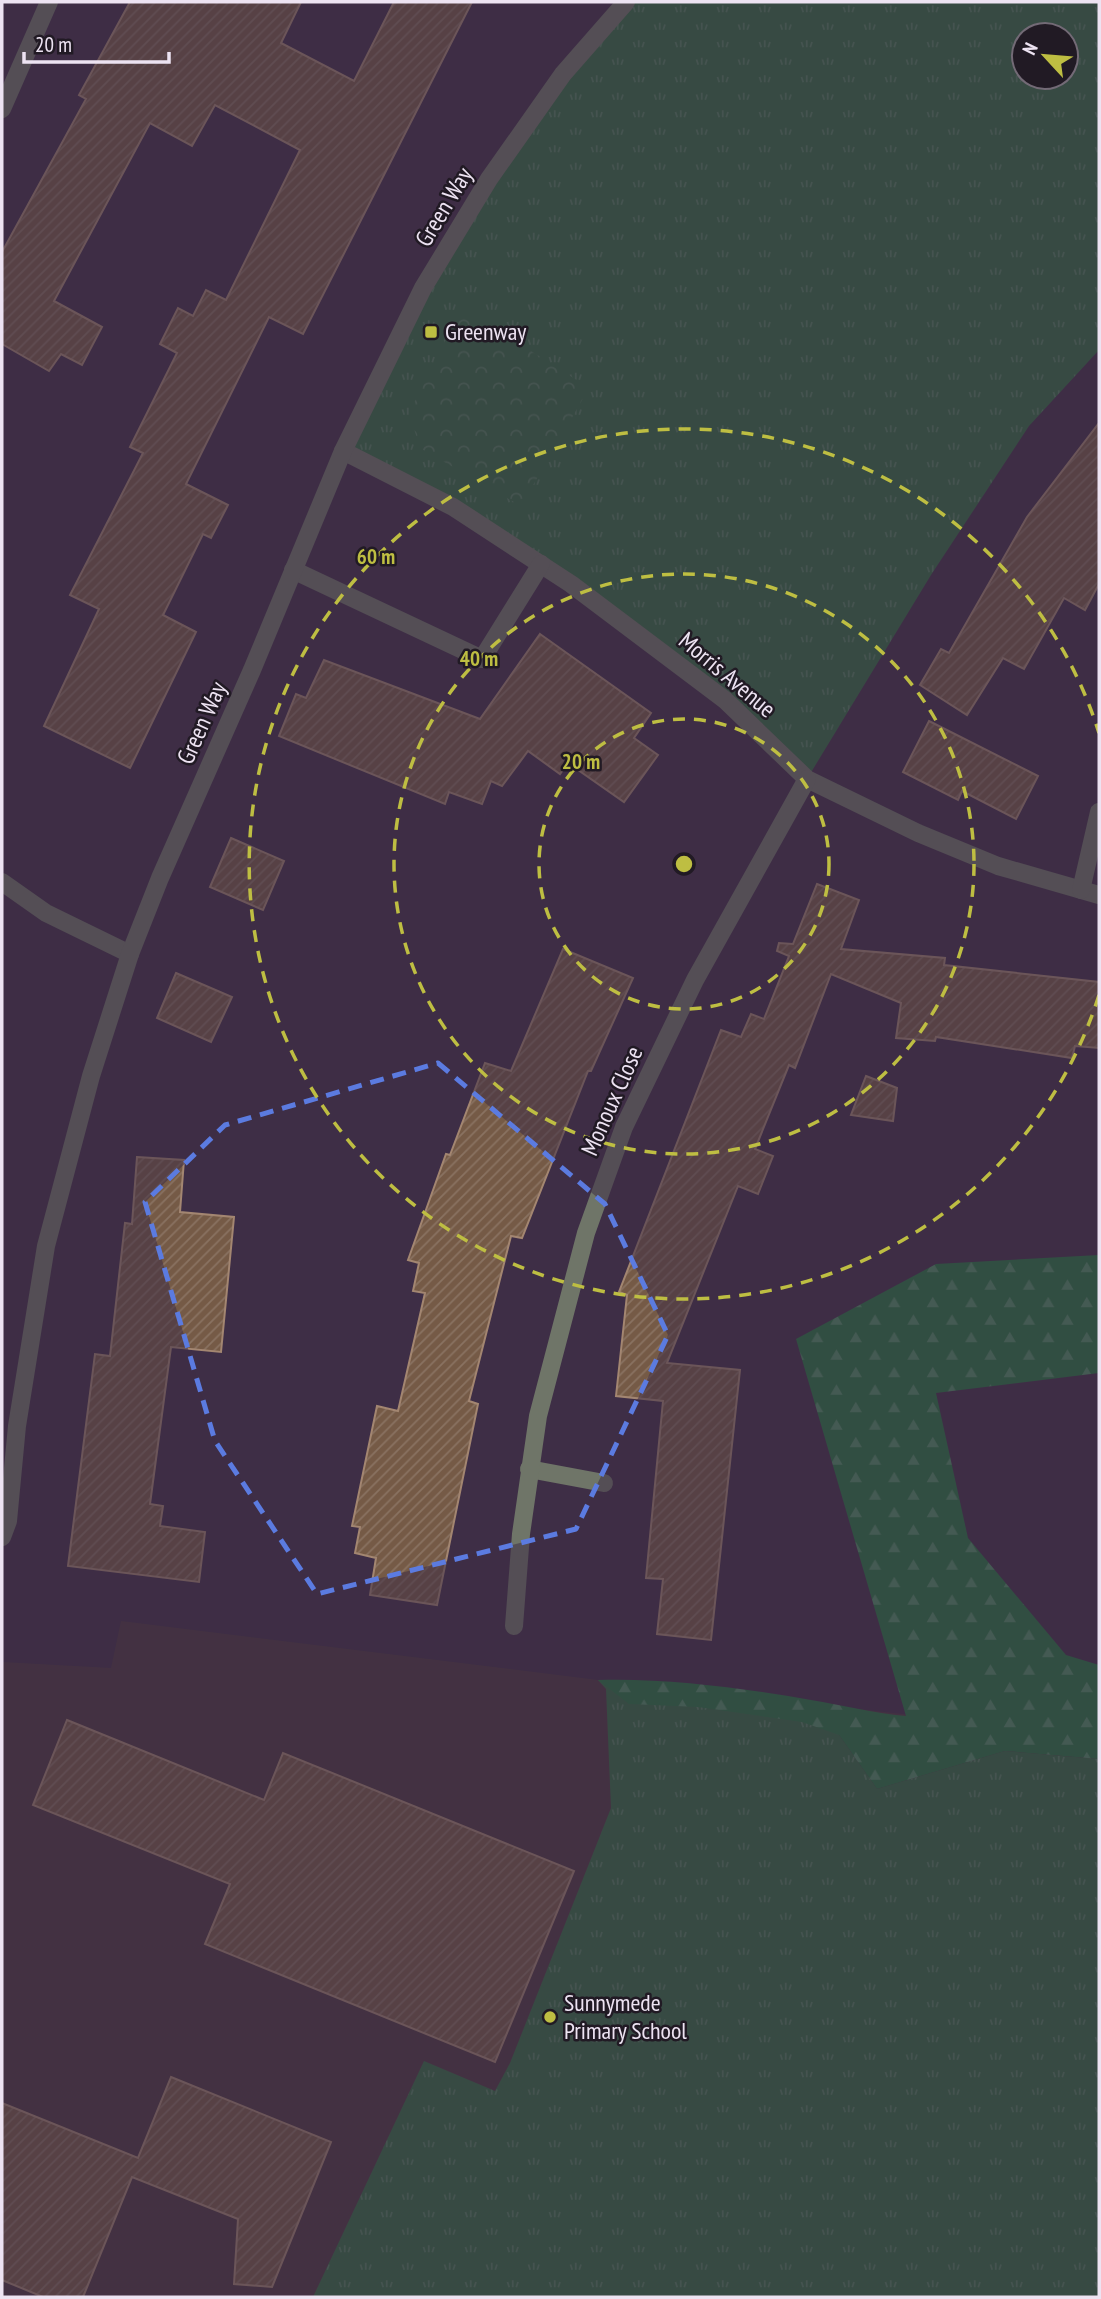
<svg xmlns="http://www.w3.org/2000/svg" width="1101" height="2299" font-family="'PT Sans Narrow',sans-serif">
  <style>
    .education { fill: #4a373e }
    .grass { fill: url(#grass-tufts); fill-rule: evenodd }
    .forest { fill: url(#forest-firs) }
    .park { fill: url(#park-crowns) }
    .building { fill: url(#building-hatch); stroke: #a38671; stroke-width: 2 }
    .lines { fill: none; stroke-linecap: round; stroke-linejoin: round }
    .minor { stroke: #6f7568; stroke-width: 18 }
    .marked { fill: none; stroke: #5b7be0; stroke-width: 5; stroke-dasharray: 14 9; stroke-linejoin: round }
    .ring { fill: none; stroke: #bebe42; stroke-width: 3.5; stroke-dasharray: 12 9 }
    .poi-dot { fill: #bebe42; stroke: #211a24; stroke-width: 2.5 }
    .labels { text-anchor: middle; stroke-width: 5; stroke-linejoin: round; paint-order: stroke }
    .street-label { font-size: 24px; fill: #ede3f2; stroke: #211a24 }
    .poi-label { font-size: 24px; fill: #ede3f2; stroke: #211a24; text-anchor: start }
    .centre { fill: #bebe42; stroke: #211a24; stroke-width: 3.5 }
    .ring-label { font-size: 21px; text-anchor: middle; font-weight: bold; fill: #bebe42; stroke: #211a24; stroke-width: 5; stroke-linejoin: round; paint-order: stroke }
  </style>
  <defs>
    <pattern id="grass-tufts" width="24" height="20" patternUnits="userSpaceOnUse" patternTransform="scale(1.75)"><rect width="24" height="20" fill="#306d41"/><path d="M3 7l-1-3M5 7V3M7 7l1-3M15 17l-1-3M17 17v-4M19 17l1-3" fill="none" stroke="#4e825d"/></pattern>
    <pattern id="forest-firs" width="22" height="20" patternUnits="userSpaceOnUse" patternTransform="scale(1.75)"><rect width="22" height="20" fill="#22763e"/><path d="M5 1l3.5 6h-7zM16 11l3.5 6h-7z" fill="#4d9064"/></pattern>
    <pattern id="park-crowns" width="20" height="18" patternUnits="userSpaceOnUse" patternTransform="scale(1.75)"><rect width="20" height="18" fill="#306d41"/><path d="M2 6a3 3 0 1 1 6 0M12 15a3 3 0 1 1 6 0" fill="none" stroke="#4e825d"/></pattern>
    <pattern id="building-hatch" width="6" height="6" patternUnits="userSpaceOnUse" patternTransform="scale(1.75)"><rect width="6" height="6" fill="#755a46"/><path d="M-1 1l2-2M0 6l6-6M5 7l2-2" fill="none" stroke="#897261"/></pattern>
  </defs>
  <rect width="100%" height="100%" fill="#3e2e46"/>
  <!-- education -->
  <polygon class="education" points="121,1621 598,1680 1099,1736 1099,2297 2,2297 2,1662 111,1668"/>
  <!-- grass -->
  <g class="grass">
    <path d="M626 2H1099V350L1029 426 931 575 807 779 571 584 343 451 489 179ZM1024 35H1066V77H1024Z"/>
    <polygon points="598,1680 818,1705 877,1789 1005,1751 1099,1759 1099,2297 313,2297 424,2061 495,2091 510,2063 611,1808 606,1689"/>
  </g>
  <!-- forest -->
  <path class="forest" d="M1099 1255V1373L936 1393 968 1538 1066 1655 1099 1665V1759L1005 1751 877 1789 839 1735 802 1722 698 1707 629 1704 598 1680C667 1678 742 1688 811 1700 842 1705 873 1713 906 1716L796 1339 936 1264Z"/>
  <!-- park -->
  <polygon class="park" points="462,307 589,388 521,506 420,448 409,413"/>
  <!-- building -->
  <g class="building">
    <polygon points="130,2 301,2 281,43 354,81 394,2 472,2 303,334 269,317 186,484 228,505 211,538 203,534 163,615 196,632 130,768 44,726 99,609 70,595 143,453 130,447 177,353 160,344 178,308 193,316 206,290 226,300 300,150 215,105 192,146 150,123 54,301 102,327 82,365 61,354 49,371 2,344 2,252 86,99 79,95"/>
    <polygon points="1099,423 1099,584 1085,610 1064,598 1024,669 1003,658 967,715 920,685 941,649 949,653 1027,517"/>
    <polygon points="540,634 651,713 634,738 658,755 624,802 568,763 560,774 528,751 502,786 491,781 482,804 449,792 445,804 279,736 296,694 306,698 324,660 480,719"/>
    <polygon points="929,721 1038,776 1016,819 962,791 958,800 903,772"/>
    <polygon points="231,838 284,861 263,910 210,887"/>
    <polygon points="817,884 859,900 841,949 945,958 944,965 1099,982 1099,1048 1075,1046 1072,1058 936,1037 935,1041 896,1038 901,1003 831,974 795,1068 789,1065 755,1149 773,1156 758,1194 738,1186 667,1363 740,1370 711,1640 657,1634 663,1579 646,1578 663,1401 616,1396 627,1295 619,1292 721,1030 741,1037 751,1014 764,1019 789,956 777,951 779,943 793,944"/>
    <polygon points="563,949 633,978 591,1071 588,1071 522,1238 511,1236 469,1401 478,1404 437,1605 370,1595 376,1558 355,1553 360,1527 352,1526 377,1406 398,1411 425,1293 413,1291 419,1263 408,1260 446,1154 450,1155 485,1063 511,1071"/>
    <polygon points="176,973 232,997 211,1042 157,1018"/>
    <polygon points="866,1076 897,1088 893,1121 851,1115"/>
    <polygon points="137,1157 184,1160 180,1212 234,1217 221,1352 171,1347 150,1504 163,1506 160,1526 205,1532 199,1582 68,1566 95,1354 110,1356 125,1223 132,1224"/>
    <polygon points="67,1720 264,1800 283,1753 574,1871 495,2062 205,1944 230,1884 33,1805"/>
    <polygon points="171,2077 331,2142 272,2287 234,2284 238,2219 132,2177 83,2297 43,2297 2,2280 2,2103 138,2158"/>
  </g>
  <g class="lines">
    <!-- minor -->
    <g class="minor">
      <polyline points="2,109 49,2"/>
      <polyline points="343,451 453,507 571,584 725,700 807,779 918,833 998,866 1099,895"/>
      <polyline points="293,570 482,659 541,564"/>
      <polyline points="2,882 46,913 130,954"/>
      <polyline points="1081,890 1099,812"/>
      <polyline points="529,1469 604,1483"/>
      <polyline points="2,1537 8,1521 17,1426 46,1246 91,1076 130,954 160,878 252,670 343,451 423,288 489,179 563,74 626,2"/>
      <polyline points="514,1626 521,1534 538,1416 586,1233 624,1127 695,980 807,779"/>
    </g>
  </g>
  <!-- marked area -->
  <path d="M0 0H1101V2299H0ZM438 1063 605 1204 668 1335 576 1529 317 1594 215 1441 145 1202 225 1125Z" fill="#3e2e46" fill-opacity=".55" fill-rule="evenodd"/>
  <path class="marked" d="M438 1063 605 1204 668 1335 576 1529 317 1594 215 1441 145 1202 225 1125Z"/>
  <!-- distance rings -->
  <g class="ring">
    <circle cx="684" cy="864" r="145"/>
    <circle cx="684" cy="864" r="290"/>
    <path d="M1099 995A435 435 0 1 1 1099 733"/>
  </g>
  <!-- markers -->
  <g class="poi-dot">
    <rect x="424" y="325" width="14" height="14" rx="3.5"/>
    <circle cx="550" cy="2017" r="7"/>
  </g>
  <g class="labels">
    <!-- street labels -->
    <g class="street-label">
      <text transform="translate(444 207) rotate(-59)" y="8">Green Way</text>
      <text transform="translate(727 675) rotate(40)" y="8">Morris Avenue</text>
      <text transform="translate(202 723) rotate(-66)" y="8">Green Way</text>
      <text transform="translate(612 1101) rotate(-66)" y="8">Monoux Close</text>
    </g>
    <!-- poi labels -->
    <g class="poi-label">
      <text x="445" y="340">Greenway</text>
      <text x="564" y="2011">Sunnymede<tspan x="564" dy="28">Primary School</tspan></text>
    </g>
  </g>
  <circle cx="684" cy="864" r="10" class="centre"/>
  <g class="ring-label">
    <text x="376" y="564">60 m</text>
    <text x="479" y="666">40 m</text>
    <text x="581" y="769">20 m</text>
  </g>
  <!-- border -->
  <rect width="1101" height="2299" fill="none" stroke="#ede3f2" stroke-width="7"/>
  <!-- north arrow -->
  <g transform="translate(1045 56) rotate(296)"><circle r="33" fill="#211a24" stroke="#736a76" stroke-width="2"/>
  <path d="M0-5L12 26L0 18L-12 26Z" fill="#bebe42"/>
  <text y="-10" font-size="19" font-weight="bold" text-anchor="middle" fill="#ede3f2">N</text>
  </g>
  <!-- scale -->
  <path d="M24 52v10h145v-10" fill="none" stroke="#ede3f2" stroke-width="3.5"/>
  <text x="35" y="52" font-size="21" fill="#ede3f2" stroke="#211a24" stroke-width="5" paint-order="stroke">20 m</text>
</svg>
